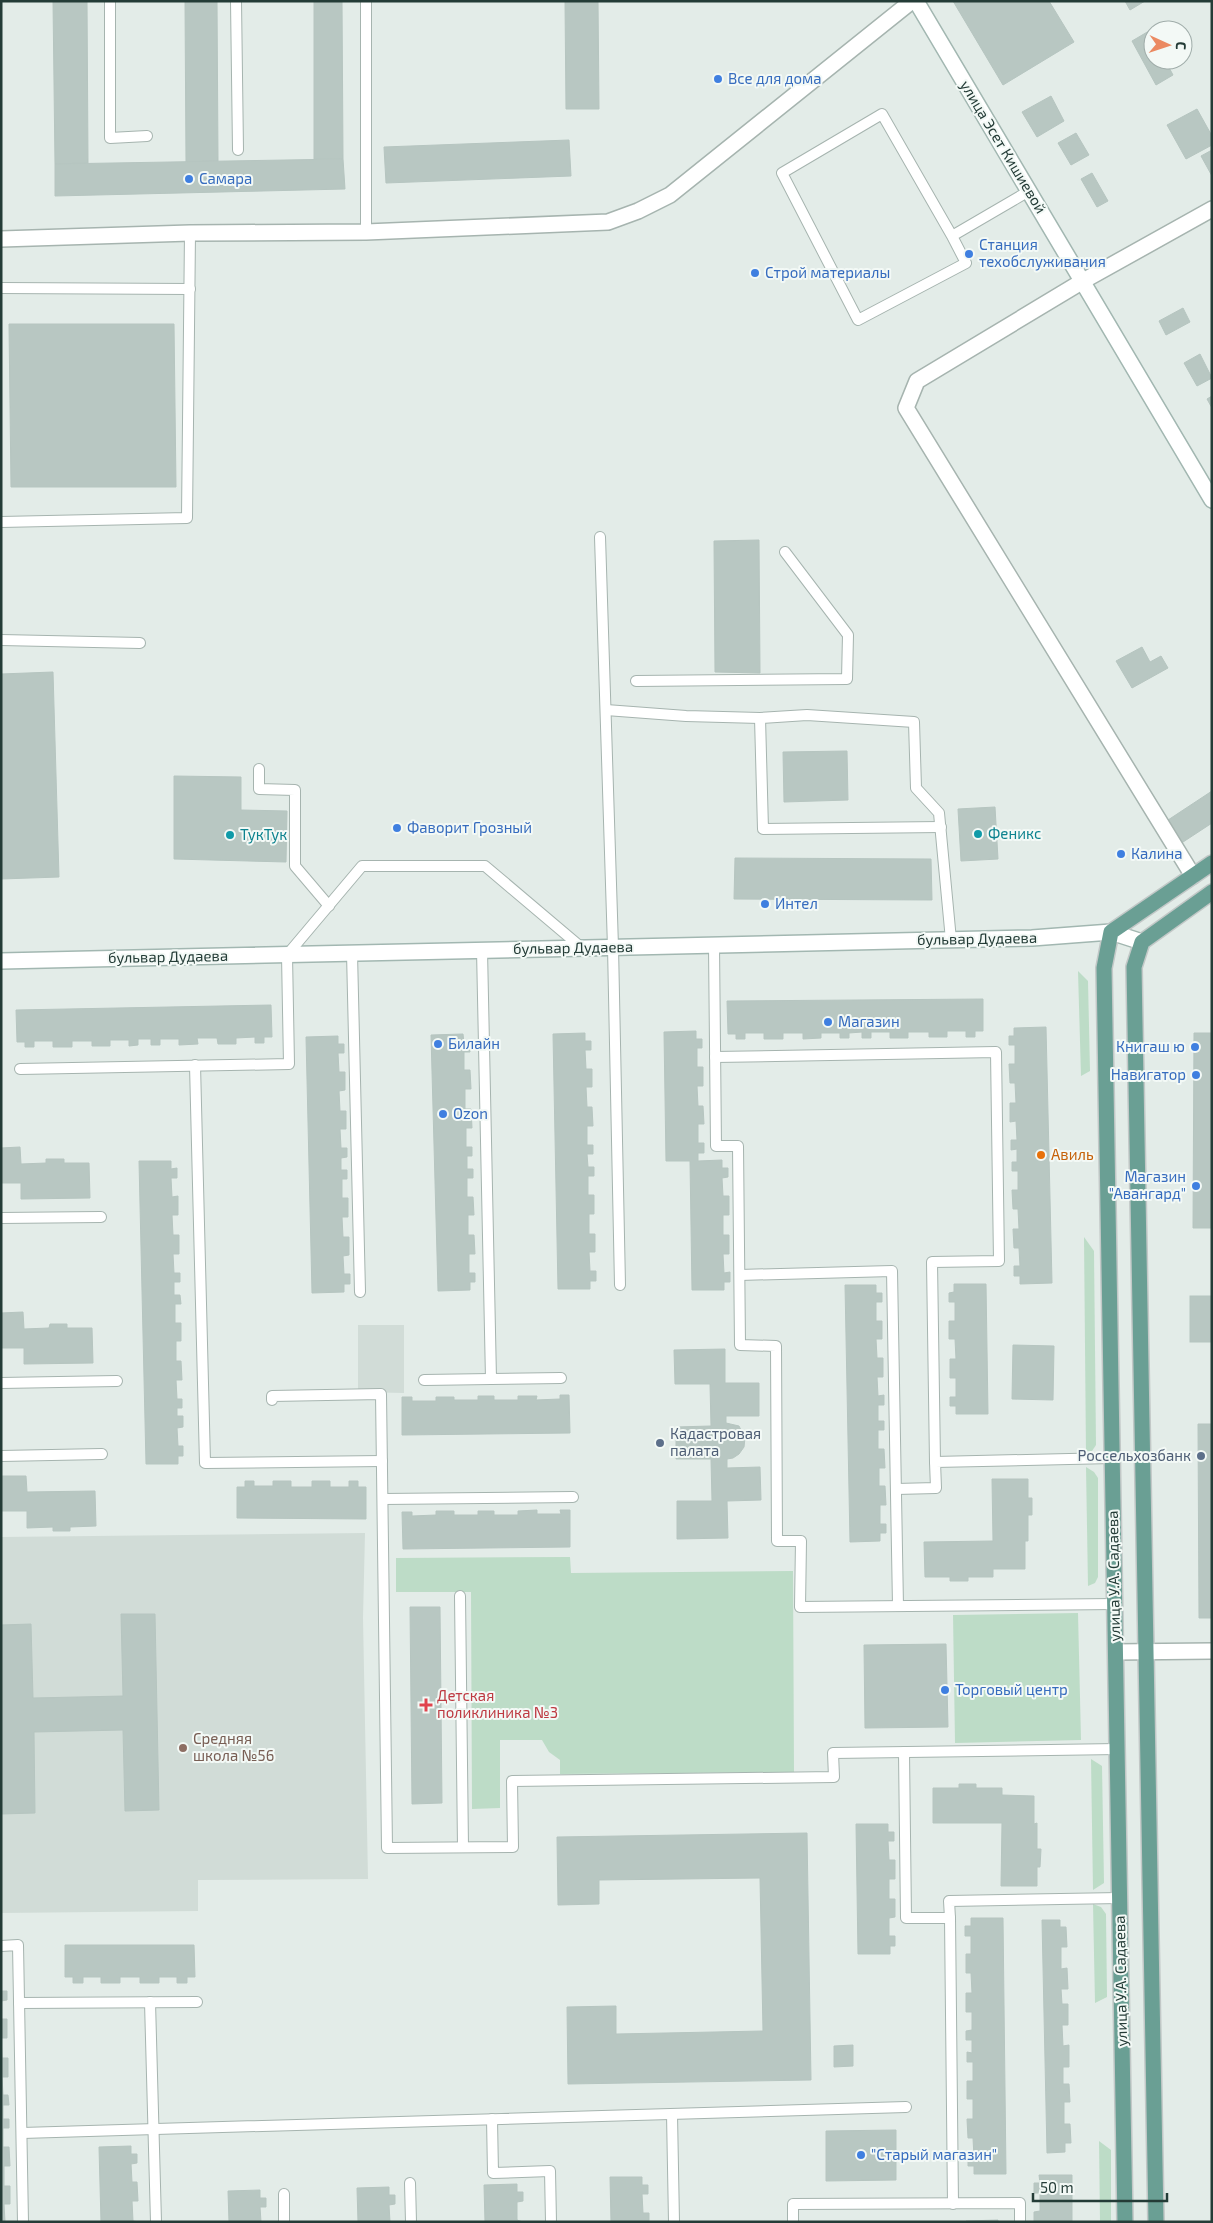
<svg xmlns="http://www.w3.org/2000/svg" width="1213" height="2223" font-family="'Exo 2',sans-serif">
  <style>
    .built { fill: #d1dcd7 }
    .green { fill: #bddcc7 }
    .building { fill: #b8c7c2; stroke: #b6c5c0 }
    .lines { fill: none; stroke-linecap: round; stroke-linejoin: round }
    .service-casing { stroke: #a6b4af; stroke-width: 12 }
    .minor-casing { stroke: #a6b4af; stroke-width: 18 }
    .tertiary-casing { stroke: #a6b4af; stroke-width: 18 }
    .secondary-casing { stroke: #a2b7b1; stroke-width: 18 }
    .primary-casing { stroke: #c2c8c7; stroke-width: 18 }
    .service { stroke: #fff; stroke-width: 10 }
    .minor { stroke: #fff; stroke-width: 15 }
    .tertiary { stroke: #fff; stroke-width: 15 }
    .secondary { stroke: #fff; stroke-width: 15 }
    .primary { stroke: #6a9f94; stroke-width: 15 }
    .shop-dot { fill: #3f7fe0; stroke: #f3f9f6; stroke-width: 2 }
    .culture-dot { fill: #0f9aa8; stroke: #f3f9f6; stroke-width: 2 }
    .food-dot { fill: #e8710a; stroke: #f3f9f6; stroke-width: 2 }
    .service-dot { fill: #5c6f8a; stroke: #f3f9f6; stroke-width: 2 }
    .health-dot { fill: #e0444e; stroke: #f3f9f6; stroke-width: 2 }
    .education-dot { fill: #8d6e63; stroke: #f3f9f6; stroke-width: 2 }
    .labels { text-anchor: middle; stroke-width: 4; stroke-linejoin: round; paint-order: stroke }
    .shop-label { font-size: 15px; fill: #366cbe; stroke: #f3f9f6; text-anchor: start }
    .street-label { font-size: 15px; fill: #243c37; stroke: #f3f9f6 }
    .culture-label { font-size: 15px; fill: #0d838f; stroke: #f3f9f6; text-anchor: start }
    .food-label { font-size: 15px; fill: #c56008; stroke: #f3f9f6; text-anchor: start }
    .service-label { font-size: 15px; fill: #4e5e75; stroke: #f3f9f6; text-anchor: start }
    .health-label { font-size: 15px; fill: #be3a42; stroke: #f3f9f6; text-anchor: start }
    .education-label { font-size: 15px; fill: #785e54; stroke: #f3f9f6; text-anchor: start }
  </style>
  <rect width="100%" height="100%" fill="#e3ece8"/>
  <!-- built -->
  <g class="built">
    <polygon points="358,1325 404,1325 404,1393 358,1392"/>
    <polygon points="365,1533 363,1618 368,1879 198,1880 198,1911 1,1913 1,1537"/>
  </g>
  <!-- green -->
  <g class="green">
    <polygon points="1078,971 1088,981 1090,1071 1081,1076"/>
    <polygon points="1084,1237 1094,1251 1096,1445 1092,1451 1086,1454"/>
    <polygon points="1086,1467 1094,1472 1098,1478 1098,1577 1095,1583 1088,1586"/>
    <polygon points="570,1557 571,1573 793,1571 794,1772 560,1774 560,1760 549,1752 542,1740 500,1740 500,1808 472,1809 471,1592 396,1592 396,1558"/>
    <polygon points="1078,1613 1081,1740 955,1743 953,1615"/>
    <polygon points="1091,1759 1102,1766 1104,1883 1093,1890"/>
    <polygon points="1093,1904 1101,1907 1106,1914 1107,1997 1095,2003"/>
    <polygon points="1099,2141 1111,2150 1111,2222 1100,2222"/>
  </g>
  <!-- building -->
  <g class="building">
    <polygon points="53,1 87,1 88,163 55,164"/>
    <polygon points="185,1 217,1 218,161 186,162"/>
    <polygon points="314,1 342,1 343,159 314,159"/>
    <polygon points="565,1 598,1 599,109 566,109"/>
    <polygon points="953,1 1049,1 1074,42 1003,85"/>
    <polygon points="1125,1 1145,1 1130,10"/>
    <polygon points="1149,31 1153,39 1153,60 1165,60 1173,75 1156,85 1132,41"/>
    <polygon points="1051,96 1064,121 1037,137 1022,112"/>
    <polygon points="1197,109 1212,136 1212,145 1186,159 1167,125"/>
    <polygon points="1076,133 1089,155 1071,165 1058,143"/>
    <polygon points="569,140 571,176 386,183 384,147"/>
    <polygon points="1212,150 1212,176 1201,156"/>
    <polygon points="343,159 345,189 55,196 55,164"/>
    <polygon points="1092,173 1108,201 1097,207 1081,179"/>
    <polygon points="1183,308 1190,322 1166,335 1159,321"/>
    <polygon points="9,324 174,324 176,487 11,487"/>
    <polygon points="1200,354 1212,378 1197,386 1184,363"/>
    <polygon points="1212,396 1212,408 1207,399"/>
    <polygon points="759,540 760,673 715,672 714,541"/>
    <polygon points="1142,647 1150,662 1161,656 1168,668 1132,688 1116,661"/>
    <polygon points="53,672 59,877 1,879 1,674"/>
    <polygon points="847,751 848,800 784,802 783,752"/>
    <polygon points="174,776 241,777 241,810 287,811 286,862 174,859"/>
    <polygon points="1212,791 1212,823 1180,844 1165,822"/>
    <polygon points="995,807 998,859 961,861 958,809"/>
    <polygon points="735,858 931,859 932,900 734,899"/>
    <polygon points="983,999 983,1031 975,1031 975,1037 966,1037 966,1031 947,1031 947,1037 929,1037 929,1032 908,1032 908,1038 890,1038 890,1032 871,1032 871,1038 862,1038 862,1032 849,1033 849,1038 840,1038 840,1033 821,1033 821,1038 803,1039 803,1033 783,1033 783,1039 764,1039 764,1033 745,1033 745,1039 736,1039 736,1034 728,1034 727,1001"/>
    <polygon points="271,1005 272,1037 264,1037 264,1043 255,1043 255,1037 236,1038 236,1044 218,1044 217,1038 197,1038 198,1044 179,1045 179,1039 160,1039 160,1045 151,1045 151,1039 138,1039 138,1045 129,1046 129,1040 110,1040 110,1046 92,1046 92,1041 72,1041 72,1047 53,1047 53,1041 34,1041 34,1047 25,1047 25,1042 17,1042 16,1010"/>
    <polygon points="1046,1027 1052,1283 1020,1284 1020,1276 1014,1276 1014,1266 1020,1266 1019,1248 1014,1248 1013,1229 1019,1229 1018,1209 1013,1209 1012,1190 1018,1190 1018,1171 1012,1171 1012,1162 1017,1162 1017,1149 1011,1150 1011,1140 1017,1140 1016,1121 1010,1122 1010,1103 1016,1103 1015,1083 1010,1083 1009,1064 1015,1064 1015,1045 1009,1045 1009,1036 1014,1036 1014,1028"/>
    <polygon points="696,1031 696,1039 702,1039 702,1048 697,1048 697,1067 703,1067 703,1086 697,1086 698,1106 703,1106 704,1124 698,1124 698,1143 704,1143 704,1153 698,1153 698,1161 722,1160 722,1168 728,1168 728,1177 722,1178 723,1196 729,1196 729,1215 723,1215 723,1235 729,1235 729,1254 723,1254 724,1273 730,1272 730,1282 724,1282 724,1290 692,1290 690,1161 666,1161 664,1032"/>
    <polygon points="585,1033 585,1041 591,1041 591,1050 585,1050 586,1069 592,1069 592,1087 586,1087 587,1107 592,1107 593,1126 587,1126 587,1145 593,1145 593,1154 587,1154 588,1167 594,1167 594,1176 588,1176 588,1195 594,1195 594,1214 589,1214 589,1234 595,1234 595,1252 589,1252 590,1271 596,1271 596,1281 590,1281 590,1289 558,1289 553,1034"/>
    <polygon points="1194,1033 1212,1033 1212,1228 1193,1228"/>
    <polygon points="463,1034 464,1043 470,1042 470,1052 464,1052 464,1070 470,1070 471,1089 465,1089 465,1109 471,1109 472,1128 466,1128 466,1147 472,1147 472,1156 467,1156 467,1169 473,1169 473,1178 467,1178 467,1197 473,1197 474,1215 468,1215 468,1235 474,1235 475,1254 469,1254 469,1273 475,1273 475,1282 470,1282 470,1290 438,1291 431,1035"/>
    <polygon points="338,1036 338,1044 344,1044 344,1053 338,1053 339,1072 345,1072 345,1090 339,1091 340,1111 346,1111 346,1129 340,1129 341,1148 347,1148 347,1157 341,1158 341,1170 347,1170 347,1179 342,1179 342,1198 348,1198 348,1217 342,1217 343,1237 349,1237 349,1255 343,1256 344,1274 350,1274 350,1284 344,1284 344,1292 312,1293 306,1037"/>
    <polygon points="20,1147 21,1164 46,1163 46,1159 64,1159 64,1163 89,1163 90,1198 21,1199 21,1183 1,1183 1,1148"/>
    <polygon points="139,1161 171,1161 171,1169 177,1168 177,1178 171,1178 172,1197 178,1196 178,1215 172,1215 173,1235 179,1235 179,1254 173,1254 174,1273 180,1273 180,1282 174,1282 174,1295 180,1295 181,1304 175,1304 175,1323 181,1323 181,1341 176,1341 176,1361 181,1361 182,1380 176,1380 177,1399 182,1399 182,1408 177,1408 177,1416 183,1416 183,1427 177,1428 178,1446 183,1446 183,1456 178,1456 178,1464 146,1464"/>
    <polygon points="954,1284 986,1284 988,1414 956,1414 956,1406 950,1406 950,1397 956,1397 956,1378 950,1378 950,1359 956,1359 955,1339 949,1339 949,1321 955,1321 955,1302 949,1302 949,1293 954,1292"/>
    <polygon points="845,1285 876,1285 876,1293 882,1293 882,1302 876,1302 876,1321 882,1321 882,1339 876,1339 877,1358 883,1358 883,1377 877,1377 878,1396 884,1395 884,1405 878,1405 878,1421 884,1421 884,1430 878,1430 878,1449 884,1449 885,1468 879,1468 879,1486 885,1486 886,1505 880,1505 880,1524 886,1524 886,1533 880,1533 880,1541 850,1542"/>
    <rect x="1190" y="1296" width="22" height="46"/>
    <polygon points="23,1312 24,1329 49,1328 50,1324 67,1324 67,1328 92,1328 93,1363 24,1364 24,1348 1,1348 1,1313"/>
    <polygon points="1013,1345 1054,1346 1053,1400 1012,1399"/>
    <polygon points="725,1349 725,1383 759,1383 759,1416 726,1416 726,1423 739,1426 745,1438 744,1447 739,1454 733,1458 727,1459 727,1468 760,1467 761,1500 727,1501 728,1538 677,1539 677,1501 712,1501 711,1459 676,1459 676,1427 711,1426 710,1384 675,1384 674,1350"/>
    <polygon points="560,1395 569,1395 570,1433 402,1435 402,1397 412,1397 412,1401 436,1401 436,1397 454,1397 454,1400 478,1400 478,1396 494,1396 494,1400 518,1400 518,1396 537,1396 536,1400 560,1399"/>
    <polygon points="1198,1424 1212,1424 1212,1618 1199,1618"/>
    <polygon points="1,1476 26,1476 27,1492 95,1491 96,1526 70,1527 70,1531 53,1531 53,1527 27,1528 27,1511 1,1511"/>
    <polygon points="992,1479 1028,1479 1028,1498 1032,1498 1032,1515 1028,1515 1028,1541 1025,1541 1025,1569 993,1569 993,1577 968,1577 968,1581 950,1581 950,1577 925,1577 924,1542 993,1541"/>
    <polygon points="245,1481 254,1481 254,1486 273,1486 273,1481 291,1481 291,1487 312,1487 312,1481 330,1481 330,1487 349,1487 349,1481 358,1481 358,1487 366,1487 366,1519 237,1518 237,1487 245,1487"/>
    <polygon points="537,1510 537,1514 561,1514 560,1510 570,1510 570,1547 403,1549 402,1512 412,1512 412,1516 436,1515 436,1511 454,1511 454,1515 478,1515 478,1511 494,1511 494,1515 518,1515 518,1511"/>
    <polygon points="410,1607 440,1607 442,1803 412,1804"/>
    <polygon points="121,1614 155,1614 159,1810 125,1811 123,1730 34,1732 35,1813 1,1814 1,1625 31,1624 33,1698 123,1696"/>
    <polygon points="946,1644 948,1727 865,1728 864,1645"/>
    <polygon points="959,1784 976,1784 976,1788 1002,1788 1002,1795 1034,1796 1034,1824 1037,1823 1037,1849 1041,1849 1040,1867 1037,1867 1037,1886 1001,1886 1002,1823 933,1823 933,1788 959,1788"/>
    <polygon points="856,1824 888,1824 888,1832 894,1832 894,1841 888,1841 889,1860 895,1860 895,1879 889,1879 889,1899 895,1899 895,1917 889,1918 889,1936 895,1936 895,1946 890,1946 890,1954 858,1954"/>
    <polygon points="807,1833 811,2080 568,2084 567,2007 616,2006 616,2034 763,2031 760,1878 599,1880 599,1904 558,1905 557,1837"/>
    <polygon points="971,1918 1003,1918 1006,2174 974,2174 974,2166 968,2166 968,2157 974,2157 973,2138 968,2138 967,2119 973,2119 973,2099 967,2099 967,2081 973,2081 973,2062 967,2062 967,2052 972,2053 972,2040 966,2040 966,2031 972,2030 972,2012 966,2012 966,1993 972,1993 971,1973 966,1973 966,1954 971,1954 971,1936 965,1936 965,1926 971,1926"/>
    <polygon points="1042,1920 1060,1920 1060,1927 1066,1927 1067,1947 1061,1947 1061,1969 1067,1968 1068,1989 1061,1989 1062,2004 1068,2004 1068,2025 1062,2025 1063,2046 1069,2045 1069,2067 1063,2067 1063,2084 1069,2084 1070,2102 1064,2102 1064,2124 1070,2124 1071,2143 1065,2143 1065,2152 1047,2153"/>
    <polygon points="65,1945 194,1945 195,1977 187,1977 187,1983 177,1983 177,1977 159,1977 159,1983 140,1983 140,1977 120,1977 120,1983 101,1983 101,1977 83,1977 83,1983 73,1983 73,1977 65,1977"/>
    <polygon points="1,1991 7,1991 7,2000 1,2001"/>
    <polygon points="1,2019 7,2019 7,2038 1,2038 2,2058 8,2058 8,2077 2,2077 3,2095 8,2095 9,2105 3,2105 3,2119 9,2119 9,2128 3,2128 3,2147 9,2147 10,2166 4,2166 4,2186 10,2186 10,2204 4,2204 5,2222 1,2222"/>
    <polygon points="853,2045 853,2066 834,2067 834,2046"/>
    <polygon points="896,2130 896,2180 826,2181 826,2131"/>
    <polygon points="131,2146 131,2154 137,2154 137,2163 131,2164 132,2182 137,2182 138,2201 132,2201 133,2221 139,2222 101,2222 99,2147"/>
    <polygon points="1039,2175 1072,2175 1072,2222 1034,2222 1034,2212 1040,2211 1040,2193 1034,2193 1034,2183 1040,2183"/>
    <polygon points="610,2177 642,2177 642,2185 648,2185 648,2194 642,2194 643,2213 649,2213 649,2222 611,2222"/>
    <polygon points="517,2184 517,2192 523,2192 523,2201 517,2202 517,2220 523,2222 485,2222 484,2185"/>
    <polygon points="389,2187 389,2195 395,2195 395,2204 389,2205 390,2222 358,2222 357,2188"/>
    <polygon points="260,2190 260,2198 266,2198 266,2207 260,2207 261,2222 229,2222 228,2191"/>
    <polygon points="998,2220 998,2222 966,2222 966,2221"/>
  </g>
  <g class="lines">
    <!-- service casing -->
    <g class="service-casing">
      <g id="service">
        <polyline points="110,1 110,138 147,136"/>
        <polyline points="236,1 238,150"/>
        <polyline points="366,232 366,1"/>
        <polyline points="952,236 966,263 858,320 782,173 882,114 952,236 1029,191"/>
        <polyline points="1,288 190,289"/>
        <polyline points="1,522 187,518 190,233"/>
        <polyline points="600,537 613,947 620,1285"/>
        <polyline points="1,640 140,643"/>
        <polyline points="636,681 847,679 848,635 785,552"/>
        <polyline points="606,710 686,716 760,718 807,715 914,722 916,788 939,813 951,940"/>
        <polyline points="760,718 763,829 941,827"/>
        <polyline points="259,769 259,789 295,790 295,866 329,906"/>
        <polyline points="714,945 716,1146 738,1146 740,1345 776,1346 777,1541 801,1541 800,1607 1115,1604"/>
        <polyline points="482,950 491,1379 561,1378"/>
        <polyline points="352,953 360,1292"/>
        <polyline points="715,1057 996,1052 999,1261 932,1262 935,1462"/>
        <polyline points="195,1065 205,1463 382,1461"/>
        <polyline points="20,1069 289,1064 287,955 362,866 485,866 582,948"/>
        <polyline points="1,1218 101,1217"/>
        <polyline points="740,1275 892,1271 898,1606"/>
        <polyline points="424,1380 491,1379"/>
        <polyline points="1,1383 117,1381"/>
        <polyline points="272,1400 272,1396 381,1394 387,1848 513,1847 512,1781 834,1777 833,1753 1118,1749"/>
        <polyline points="1,1456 102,1454"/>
        <polyline points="896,1489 936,1488 935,1462 1112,1458"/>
        <polyline points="383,1499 573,1497"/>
        <polyline points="460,1596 463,1847"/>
        <polyline points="904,1752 906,1918 950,1918 953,2204"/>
        <polyline points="950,1918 949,1901 1120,1898"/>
        <polyline points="1,1946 18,1945 23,2222"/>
        <polyline points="150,2002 156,2222"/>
        <polyline points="19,2003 197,2002"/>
        <polyline points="672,2114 674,2222"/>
        <polyline points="492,2119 493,2173 550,2171 551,2222"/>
        <polyline points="22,2133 906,2107"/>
        <polyline points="410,2183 411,2222"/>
        <polyline points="284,2194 284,2222"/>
        <polyline points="793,2222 793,2204 1020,2203 1020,2222"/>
      </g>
    </g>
    <!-- minor casing -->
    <g class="minor-casing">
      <g id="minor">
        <polyline points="1,239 190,233 366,232 608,222 638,211 670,195 912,1"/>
        <polyline points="1193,876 906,408 917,381 1083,281 1212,209"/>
      </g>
    </g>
    <!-- tertiary casing -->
    <g class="tertiary-casing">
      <polyline id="tertiary" points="1116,1652 1212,1651"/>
    </g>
    <!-- secondary casing -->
    <g class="secondary-casing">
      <g id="secondary">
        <polyline points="916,1 1212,500"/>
        <polyline points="1,961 1032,938 1111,932 1142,942"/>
      </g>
    </g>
    <!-- primary casing -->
    <g class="primary-casing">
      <g id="primary">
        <polyline points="1125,2222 1104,968 1111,932 1212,863"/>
        <polyline points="1156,2222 1134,967 1142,942 1212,892"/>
      </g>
    </g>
    <!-- service -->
    <use href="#service" class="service"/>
    <!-- minor -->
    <use href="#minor" class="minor"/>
    <!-- tertiary -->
    <use href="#tertiary" class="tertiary"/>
    <!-- secondary -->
    <use href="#secondary" class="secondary"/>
    <!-- primary -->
    <use href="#primary" class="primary"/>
  </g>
  <!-- markers -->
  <g class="shop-dot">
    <circle cx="718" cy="79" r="5"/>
    <circle cx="189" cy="179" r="5"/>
    <circle cx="969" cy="254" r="5"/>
    <circle cx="755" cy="273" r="5"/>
    <circle cx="397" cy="828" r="5"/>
    <circle cx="1121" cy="854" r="5"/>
    <circle cx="765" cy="904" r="5"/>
    <circle cx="828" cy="1022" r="5"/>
    <circle cx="438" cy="1044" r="5"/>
    <circle cx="1195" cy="1047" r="5"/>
    <circle cx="1196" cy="1075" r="5"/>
    <circle cx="443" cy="1114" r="5"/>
    <circle cx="1196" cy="1186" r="5"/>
    <circle cx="945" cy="1690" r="5"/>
    <circle cx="861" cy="2155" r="5"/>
  </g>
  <g class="culture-dot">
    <circle cx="978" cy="834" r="5"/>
    <circle cx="230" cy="835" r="5"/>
  </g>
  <circle class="food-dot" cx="1041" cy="1155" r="5"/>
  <g class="service-dot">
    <circle cx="660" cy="1443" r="5"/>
    <circle cx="1201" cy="1456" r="5"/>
  </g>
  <path class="health-dot" d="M423.5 1697.5h5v5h5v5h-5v5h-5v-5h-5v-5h5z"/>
  <circle class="education-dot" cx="183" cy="1748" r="5"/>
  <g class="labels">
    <!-- shop labels -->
    <g class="shop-label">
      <text x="728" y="84">Все для дома</text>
      <text x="199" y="184">Самара</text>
      <text x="979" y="250">Станция<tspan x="979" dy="17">техобслуживания</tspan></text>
      <text x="765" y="278">Строй материалы</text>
      <text x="407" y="833">Фаворит Грозный</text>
      <text x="1131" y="859">Калина</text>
      <text x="775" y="909">Интел</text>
      <text x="838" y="1027">Магазин</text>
      <text x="448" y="1049">Билайн</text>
      <text x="1185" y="1052" text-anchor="end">Книгаш ю</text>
      <text x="1186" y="1080" text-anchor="end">Навигатор</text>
      <text x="453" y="1119">Ozon</text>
      <text x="1186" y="1182" text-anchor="end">Магазин<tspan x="1186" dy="17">"Авангард"</tspan></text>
      <text x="955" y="1695">Торговый центр</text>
      <text x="871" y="2160">"Старый магазин"</text>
    </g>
    <!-- street labels -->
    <g class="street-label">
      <text transform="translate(1003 147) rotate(59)" y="5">улица Эсет Кишиевой</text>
      <text transform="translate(977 939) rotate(-1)" y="5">бульвар Дудаева</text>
      <text transform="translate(573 948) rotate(-1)" y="5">бульвар Дудаева</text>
      <text transform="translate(168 957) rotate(-1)" y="5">бульвар Дудаева</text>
      <text transform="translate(1114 1576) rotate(-91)" y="5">улица У.А. Садаева</text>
      <text transform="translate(1121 1981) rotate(-91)" y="5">улица У.А. Садаева</text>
    </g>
    <!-- culture labels -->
    <g class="culture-label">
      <text x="988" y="839">Феникс</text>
      <text x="240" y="840">ТукТук</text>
    </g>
    <!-- food labels -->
    <g class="food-label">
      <text x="1051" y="1160">Авиль</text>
    </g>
    <!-- service labels -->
    <g class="service-label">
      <text x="670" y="1439">Кадастровая<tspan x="670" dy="17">палата</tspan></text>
      <text x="1191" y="1461" text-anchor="end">Россельхозбанк</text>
    </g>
    <!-- health labels -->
    <g class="health-label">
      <text x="437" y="1701">Детская<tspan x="437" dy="17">поликлиника №3</tspan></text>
    </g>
    <!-- education labels -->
    <g class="education-label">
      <text x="193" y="1744">Средняя<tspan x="193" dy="17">школа №56</tspan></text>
    </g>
  </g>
  <!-- border -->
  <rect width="1213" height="2223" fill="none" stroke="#243c37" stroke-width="5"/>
  <!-- north arrow -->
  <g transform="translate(1168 45) rotate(93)"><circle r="24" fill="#f3f9f6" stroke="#a0adaa"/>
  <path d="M0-4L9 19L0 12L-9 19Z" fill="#eb8a62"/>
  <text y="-8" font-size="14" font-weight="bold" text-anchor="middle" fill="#243c37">С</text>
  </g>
  <!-- scale -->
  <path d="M1033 2193v8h134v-8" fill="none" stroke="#243c37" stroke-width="2.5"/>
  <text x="1040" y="2193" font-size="15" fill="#243c37" stroke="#f3f9f6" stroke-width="4" paint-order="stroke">50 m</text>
</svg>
